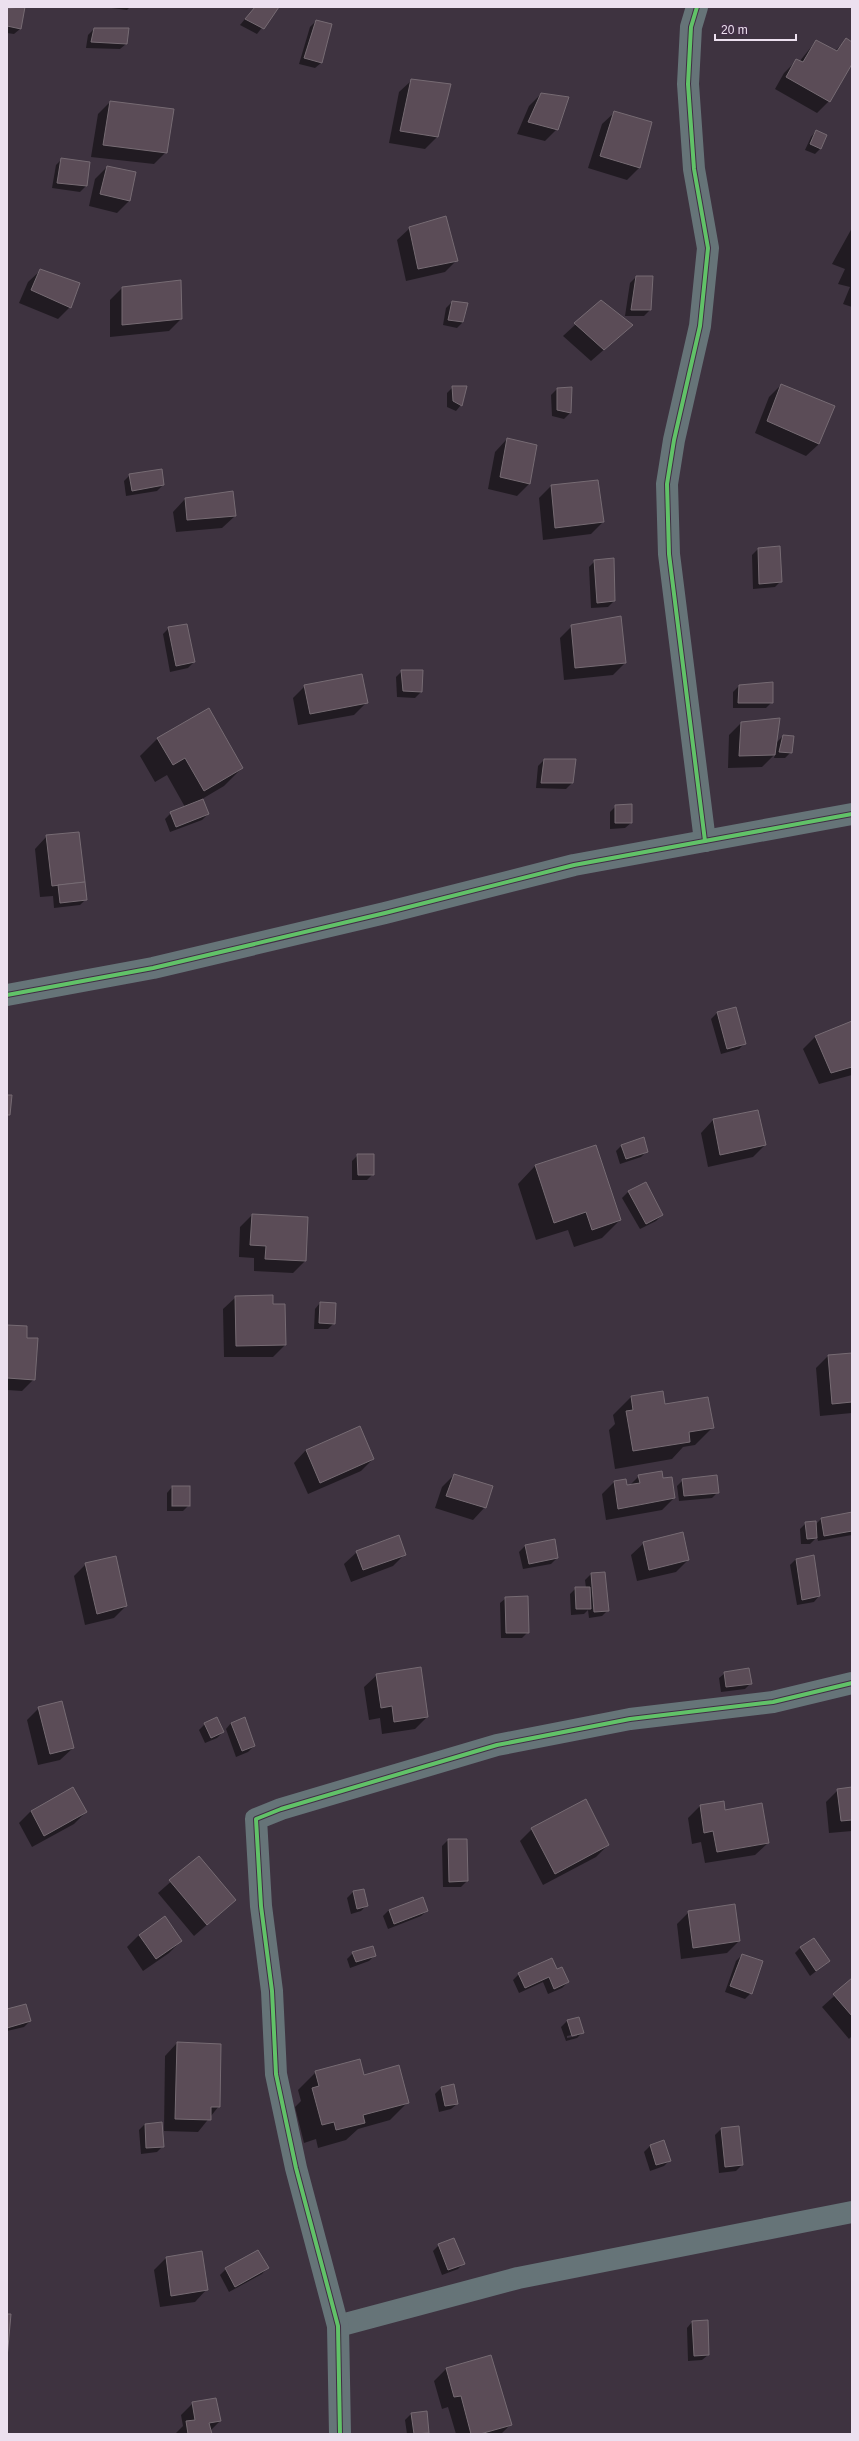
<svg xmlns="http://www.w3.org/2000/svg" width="859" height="2441" font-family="Arial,sans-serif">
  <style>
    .shadow { fill: #0007; fill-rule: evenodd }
    .building { fill: #5b4c57; stroke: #766b73 }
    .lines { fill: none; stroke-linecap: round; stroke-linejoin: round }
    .minor { stroke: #667478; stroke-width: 22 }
    .cycleway-casing { stroke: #412e45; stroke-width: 6 }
    .cycleway { stroke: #61c268; stroke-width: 4 }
  </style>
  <rect width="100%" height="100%" fill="#3e3340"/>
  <!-- shadow -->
  <g class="shadow">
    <polygon points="104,7 130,7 127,10"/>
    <polygon points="255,7 278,7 257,34 240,25"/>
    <polygon points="7,9 20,29 14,34 7,33"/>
    <polygon points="316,21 321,63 315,68 299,64 310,27"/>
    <polygon points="94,29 126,44 120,49 86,48 88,35"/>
    <polygon points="846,40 852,43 852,62 829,101 817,113 775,89 784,73 796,61 799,62 816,41 835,51"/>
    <polygon points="412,80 437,137 425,149 389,143 399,92"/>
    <polygon points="541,94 557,129 545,141 517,134 529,106"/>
    <polygon points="110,102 166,152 154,164 91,157 98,114"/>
    <polygon points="615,112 651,123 639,168 627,180 588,168 602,124"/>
    <polygon points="816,131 821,148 815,154 805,150 811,137"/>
    <polygon points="62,159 86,186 80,192 52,188 56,165"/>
    <polygon points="107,167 135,173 129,201 117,213 89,206 95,179"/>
    <polygon points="410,228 457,260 445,272 406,281 397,240"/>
    <polygon points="852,228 852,307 843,304 850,287 838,284 845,269 832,264"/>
    <polygon points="41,270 70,307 58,319 19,303 28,282"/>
    <polygon points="636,277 650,310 644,316 625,316 630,283"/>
    <polygon points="180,281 181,319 169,331 110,337 110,300 122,288"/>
    <polygon points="601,301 632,325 591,361 563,336"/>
    <polygon points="452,302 463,322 457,328 443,325 446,308"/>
    <polygon points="781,385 819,444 806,456 755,433 769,397"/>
    <polygon points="453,387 461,405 456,411 447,407 447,393"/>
    <polygon points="571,388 570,413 564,419 552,416 551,395 557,389"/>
    <polygon points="507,439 529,484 517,496 488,489 495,452"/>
    <polygon points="130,475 163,485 157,491 126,496 124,481"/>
    <polygon points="551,486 603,522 591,534 543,540 539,498"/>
    <polygon points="185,499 235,516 222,528 176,532 173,512"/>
    <polygon points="758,549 781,581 775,587 753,589 752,555"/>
    <polygon points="595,561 614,601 608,607 591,608 589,567"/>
    <polygon points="572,626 625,663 613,675 564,680 560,638"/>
    <polygon points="169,628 194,662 188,668 170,672 163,634"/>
    <polygon points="402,671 421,692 415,698 397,697 396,677"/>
    <polygon points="305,686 366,703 354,715 298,725 293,698"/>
    <polygon points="739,686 772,702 766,708 733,708 733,692"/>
    <polygon points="741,723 775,744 783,736 791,752 785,758 774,758 775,754 762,767 728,768 729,735"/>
    <polygon points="158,738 242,768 224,786 202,799 208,814 202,820 170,832 165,819 171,813 185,807 167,775 155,782 140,756"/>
    <polygon points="544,760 572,783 566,789 536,788 538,766"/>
    <polygon points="616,806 631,823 625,828 610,829 610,812"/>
    <polygon points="47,836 86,899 80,905 54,908 53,896 40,897 35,849"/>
    <polygon points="735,1008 745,1043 739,1049 721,1054 711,1019 717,1013"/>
    <polygon points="852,1022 852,1075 819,1084 803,1049 815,1037"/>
    <polygon points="758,1111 765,1145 753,1157 708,1167 701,1133 713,1120"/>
    <polygon points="622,1145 647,1151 641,1157 620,1164 616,1151"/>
    <polygon points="358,1155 373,1174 367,1180 352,1180 352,1161"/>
    <polygon points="535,1166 620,1220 602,1238 574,1247 568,1230 536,1240 518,1184"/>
    <polygon points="645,1183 662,1215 656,1221 640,1229 622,1198 628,1192"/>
    <polygon points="252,1215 307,1218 305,1261 293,1273 254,1271 254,1258 239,1257 240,1227"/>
    <polygon points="236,1297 272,1305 285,1345 273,1357 224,1357 223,1309"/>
    <polygon points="320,1303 334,1323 328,1329 314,1329 315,1309"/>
    <polygon points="7,1326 26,1339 34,1379 22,1391 7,1390"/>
    <polygon points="852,1354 852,1413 820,1416 816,1368 828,1356"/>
    <polygon points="631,1397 664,1405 712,1428 695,1445 683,1447 672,1459 615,1469 609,1430 615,1424 613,1415"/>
    <polygon points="306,1450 373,1459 361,1471 308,1494 294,1463"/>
    <polygon points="454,1475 485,1507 473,1520 435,1508 442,1487"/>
    <polygon points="639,1476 662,1479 674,1498 662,1510 606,1520 602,1494 614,1482 625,1480 627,1486 629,1486"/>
    <polygon points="683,1480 718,1492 712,1498 679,1501 677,1486"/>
    <polygon points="172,1487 189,1505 183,1511 167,1511 167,1493"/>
    <polygon points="852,1513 852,1535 818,1541 817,1537 810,1544 801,1544 800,1529 806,1523 815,1525 821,1519"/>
    <polygon points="644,1543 688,1560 676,1572 637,1581 631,1555"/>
    <polygon points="525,1546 557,1558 551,1564 523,1569 519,1552"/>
    <polygon points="357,1552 405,1554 393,1566 351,1582 344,1564"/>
    <polygon points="796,1559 819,1596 814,1602 797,1605 790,1565"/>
    <polygon points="86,1564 126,1606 114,1618 85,1625 74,1576"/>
    <polygon points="604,1573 608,1610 602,1616 589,1618 588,1610 584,1614 571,1615 570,1594 576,1588 586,1588 585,1580 591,1574"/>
    <polygon points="506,1598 528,1632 522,1638 501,1638 500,1603"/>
    <polygon points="725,1673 751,1683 745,1689 721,1692 719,1678"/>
    <polygon points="377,1675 427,1717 415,1729 382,1734 380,1718 369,1720 364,1687"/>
    <polygon points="39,1708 73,1748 60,1760 38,1765 27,1720"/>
    <polygon points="231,1723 254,1746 248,1752 236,1757 226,1729"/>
    <polygon points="205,1724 223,1732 217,1738 205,1743 199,1730"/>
    <polygon points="852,1788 852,1831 829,1833 826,1802 838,1790"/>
    <polygon points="73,1789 86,1812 74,1824 32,1847 19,1823 31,1811"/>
    <polygon points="723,1802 725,1811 768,1843 755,1855 705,1863 701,1842 692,1844 688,1818 700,1806"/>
    <polygon points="532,1829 608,1845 596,1857 543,1885 520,1841"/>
    <polygon points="448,1840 467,1881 461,1887 443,1887 442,1846"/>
    <polygon points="199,1857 235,1900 194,1936 158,1893"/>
    <polygon points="363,1890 367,1905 361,1911 351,1914 347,1898 353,1892"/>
    <polygon points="389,1910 427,1911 421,1916 388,1929 383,1916"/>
    <polygon points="689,1912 739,1941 727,1953 681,1959 677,1924"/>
    <polygon points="139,1935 181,1941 169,1953 143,1971 127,1947"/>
    <polygon points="801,1947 829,1961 810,1976 795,1953"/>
    <polygon points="353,1953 375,1955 369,1961 350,1968 347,1959"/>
    <polygon points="742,1955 751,1993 745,1999 725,1992 736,1961"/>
    <polygon points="556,1970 568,1982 562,1988 548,1994 543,1982 519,1993 513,1980 519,1974"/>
    <polygon points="852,1980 852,2036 849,2039 822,2007"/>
    <polygon points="7,2010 30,2021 24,2027 7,2031"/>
    <path d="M567 2021 583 2032 577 2038 566 2041 561 2027ZM577 2034V2036L567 2038V2036Z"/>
    <polygon points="177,2043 219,2106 198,2132 164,2131 165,2056"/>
    <polygon points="316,2072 363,2076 408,2102 390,2120 358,2129 346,2140 318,2148 316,2139 304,2143 295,2107 301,2101 298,2090"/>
    <polygon points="441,2088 457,2104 451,2109 439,2112 435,2094"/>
    <polygon points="145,2124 163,2146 157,2152 141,2154 139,2130"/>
    <polygon points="721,2129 742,2165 736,2171 719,2173 715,2135"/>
    <polygon points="664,2142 670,2160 664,2166 650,2171 644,2152 650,2146"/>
    <polygon points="439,2245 464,2263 458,2269 442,2275 433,2251"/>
    <polygon points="201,2252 207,2289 195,2302 160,2307 154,2270 166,2258"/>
    <polygon points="267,2268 262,2274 229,2292 220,2275 226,2269"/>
    <polygon points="692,2322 708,2355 702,2360 688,2361 687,2328"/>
    <polygon points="491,2356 510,2425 501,2434 456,2434 448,2407 442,2409 434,2381 446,2369"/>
    <polygon points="193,2403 220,2421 210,2431 211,2434 175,2434 183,2426 181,2415"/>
    <polygon points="411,2414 428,2433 427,2434 407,2434 405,2420"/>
  </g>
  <!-- building -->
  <g class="building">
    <polygon points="25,7 21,29 7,26 7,8"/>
    <polygon points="255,7 279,7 264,29 245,19"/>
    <polygon points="316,20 332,24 322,63 304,58"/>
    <polygon points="94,28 129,28 127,44 91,42"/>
    <polygon points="846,38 852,42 852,64 830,102 786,77 796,59 803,62 816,40 837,51"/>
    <polygon points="411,79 451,84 438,137 400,131"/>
    <polygon points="541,93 569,97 558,130 528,122"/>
    <polygon points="110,101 174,109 167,153 103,145"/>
    <polygon points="614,111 652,122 640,168 600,156"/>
    <polygon points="816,130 827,135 821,149 810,144"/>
    <polygon points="61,158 90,162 87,186 57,183"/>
    <polygon points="107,166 136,172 130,201 100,194"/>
    <polygon points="446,216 458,261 418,269 409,227"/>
    <polygon points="40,269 80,283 71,308 31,290"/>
    <polygon points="636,276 653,276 651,310 631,310"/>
    <polygon points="181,280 182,319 122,325 122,287"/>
    <polygon points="601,300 633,325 604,350 574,323"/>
    <polygon points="452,301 468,303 463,322 448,320"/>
    <polygon points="781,384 835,406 819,444 767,421"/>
    <polygon points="452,386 467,386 462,406 453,401"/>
    <polygon points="572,387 571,413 557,410 557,388"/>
    <polygon points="507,438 537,445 530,484 500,477"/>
    <polygon points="162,469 164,485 132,491 129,474"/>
    <polygon points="598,480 604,522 555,528 551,485"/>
    <polygon points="233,491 236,516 187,520 185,498"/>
    <polygon points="780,546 782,582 759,584 758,548"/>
    <polygon points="614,558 615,601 597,603 594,560"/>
    <polygon points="621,616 626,663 575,668 571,625"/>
    <polygon points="187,624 195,662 176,666 168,627"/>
    <polygon points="401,670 423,670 422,692 403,691"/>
    <polygon points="362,674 368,703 310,714 304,685"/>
    <polygon points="773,682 773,703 738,703 739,685"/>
    <polygon points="209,708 243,768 204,791 185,758 173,765 157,738"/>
    <polygon points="780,718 775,755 739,756 741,722"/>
    <polygon points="783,735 794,736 792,753 779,752"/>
    <polygon points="544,759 576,759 573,783 541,783"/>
    <polygon points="203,799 209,814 176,827 170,812"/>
    <polygon points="632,804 632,823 615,823 615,805"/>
    <polygon points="79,832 85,882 52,886 46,835"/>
    <polygon points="85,882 87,900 60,903 58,885"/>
    <polygon points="736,1007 746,1044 727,1049 717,1012"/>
    <polygon points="852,1021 852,1067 831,1073 815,1036"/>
    <polygon points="7,1095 12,1095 10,1115 7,1115"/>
    <polygon points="758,1110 766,1145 720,1155 713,1119"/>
    <polygon points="644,1137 648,1152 626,1159 621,1145"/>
    <polygon points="596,1145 621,1220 592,1230 586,1212 554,1223 535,1165"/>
    <polygon points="357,1154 374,1154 374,1175 358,1175"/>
    <polygon points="646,1182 663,1215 646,1224 628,1191"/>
    <polygon points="252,1214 308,1217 306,1261 265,1259 266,1246 250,1245"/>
    <polygon points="273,1295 273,1304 285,1304 286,1345 236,1346 235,1296"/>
    <polygon points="320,1302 336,1303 335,1324 319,1323"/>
    <polygon points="7,1325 27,1326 27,1338 38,1338 35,1380 7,1378"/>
    <polygon points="852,1353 852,1402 832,1404 828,1355"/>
    <polygon points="663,1391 665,1404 708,1397 714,1428 689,1432 690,1442 633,1451 626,1411 633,1410 631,1396"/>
    <polygon points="360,1426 374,1459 320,1483 306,1450"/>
    <polygon points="662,1471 663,1478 672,1477 675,1498 618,1509 614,1481 626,1479 627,1485 640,1483 638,1475"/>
    <polygon points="454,1474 493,1486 486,1508 446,1496"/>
    <polygon points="717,1475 719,1493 684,1496 682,1479"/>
    <rect x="172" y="1486" width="18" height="20"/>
    <polygon points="852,1512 852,1531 824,1536 821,1518"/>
    <polygon points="816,1521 817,1538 807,1539 805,1522"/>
    <polygon points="683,1532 689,1560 649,1570 643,1542"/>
    <polygon points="399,1535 406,1555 363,1570 356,1551"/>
    <polygon points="555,1539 558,1558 529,1564 525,1545"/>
    <polygon points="814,1555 820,1596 802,1600 796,1559"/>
    <polygon points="116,1556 127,1606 97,1614 85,1563"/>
    <polygon points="605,1572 609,1611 594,1612 591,1573"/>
    <polygon points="575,1587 590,1587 591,1609 576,1609"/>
    <polygon points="528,1596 529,1633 506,1633 505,1597"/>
    <polygon points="421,1667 428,1717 394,1722 392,1706 381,1708 376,1674"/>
    <polygon points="749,1668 752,1684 726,1687 724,1672"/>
    <polygon points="62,1701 74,1748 50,1754 38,1707"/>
    <polygon points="217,1717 224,1732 211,1738 204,1723"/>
    <polygon points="245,1717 255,1746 242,1751 231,1723"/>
    <polygon points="73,1787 87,1812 44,1836 31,1811"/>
    <polygon points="852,1787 852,1820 841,1821 837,1789"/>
    <polygon points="586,1799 609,1845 555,1874 531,1828"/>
    <polygon points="724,1801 725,1810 762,1803 769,1843 717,1852 713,1831 704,1833 700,1805"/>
    <polygon points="448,1839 467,1839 468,1881 449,1882"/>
    <polygon points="199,1856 236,1900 207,1925 169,1880"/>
    <polygon points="364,1889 368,1906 357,1909 353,1891"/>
    <polygon points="423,1897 428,1911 394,1924 389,1910"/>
    <polygon points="735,1904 740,1941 693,1948 688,1911"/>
    <polygon points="165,1916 182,1941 156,1959 139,1935"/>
    <polygon points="814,1938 830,1961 816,1971 800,1947"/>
    <polygon points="373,1946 376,1956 356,1962 352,1952"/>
    <polygon points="742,1954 763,1961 752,1994 730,1986"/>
    <polygon points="552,1958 557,1969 562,1967 569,1982 554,1989 549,1977 525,1988 518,1973"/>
    <polygon points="852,1978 852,2016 833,1994"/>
    <polygon points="26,2004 31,2021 7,2028 7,2009"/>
    <polygon points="579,2017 584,2033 572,2036 567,2020"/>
    <polygon points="177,2042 221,2044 220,2107 211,2107 211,2120 175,2119"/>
    <polygon points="360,2059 364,2075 399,2065 409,2103 363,2115 365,2123 336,2130 334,2122 322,2125 312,2088 319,2086 315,2071"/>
    <polygon points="454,2084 458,2104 445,2106 441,2087"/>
    <polygon points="162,2122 164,2147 146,2148 145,2124"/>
    <polygon points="739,2126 743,2165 725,2167 721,2128"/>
    <polygon points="664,2140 671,2161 656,2165 650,2145"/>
    <polygon points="454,2238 465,2264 448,2270 438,2244"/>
    <polygon points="258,2250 269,2268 235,2287 225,2268"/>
    <polygon points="202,2251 208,2290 171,2296 166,2257"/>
    <polygon points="7,2314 11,2314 7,2358"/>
    <polygon points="708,2320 709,2355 694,2356 692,2321"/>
    <polygon points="491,2355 512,2425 480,2434 471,2434 461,2396 454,2397 446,2368"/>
    <polygon points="216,2398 221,2421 209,2423 212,2434 188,2434 186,2421 195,2420 192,2402"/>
    <polygon points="427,2411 429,2433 414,2434 411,2413"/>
  </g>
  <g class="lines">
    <!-- minor -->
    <g class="minor">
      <polyline points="697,7 691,27 688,84 694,169 708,248 700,326 674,440 667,484 669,554 705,841"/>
      <polyline points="7,995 153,968 385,913 574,865 852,814"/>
      <polyline points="338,2326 518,2278 852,2212"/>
      <polyline points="340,2434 338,2326 296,2168 276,2074 272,1991 261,1906 256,1819 281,1809 497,1745 630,1719 773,1702 852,1683"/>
    </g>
    <!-- cycleway casing -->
    <g class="cycleway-casing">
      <g id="cycleway">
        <polyline points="697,7 691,27 688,84 694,169 708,248 700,326 674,440 667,484 669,554 705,841"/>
        <polyline points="7,995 153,968 385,913 574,865 852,814"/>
        <polyline points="340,2434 338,2326 296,2168 276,2074 272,1991 261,1906 256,1819 281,1809 497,1745 630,1719 773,1702 852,1683"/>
      </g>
    </g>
    <!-- cycleway -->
    <use href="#cycleway" class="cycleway"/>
  </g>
  <!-- border -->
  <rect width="859" height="2441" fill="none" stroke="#ece0ef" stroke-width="16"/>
  <!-- scale -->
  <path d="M715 34v6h81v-6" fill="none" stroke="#ece0ef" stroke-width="2"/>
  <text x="721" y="34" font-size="12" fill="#ece0ef" stroke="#412e45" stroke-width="3" paint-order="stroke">20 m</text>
</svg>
